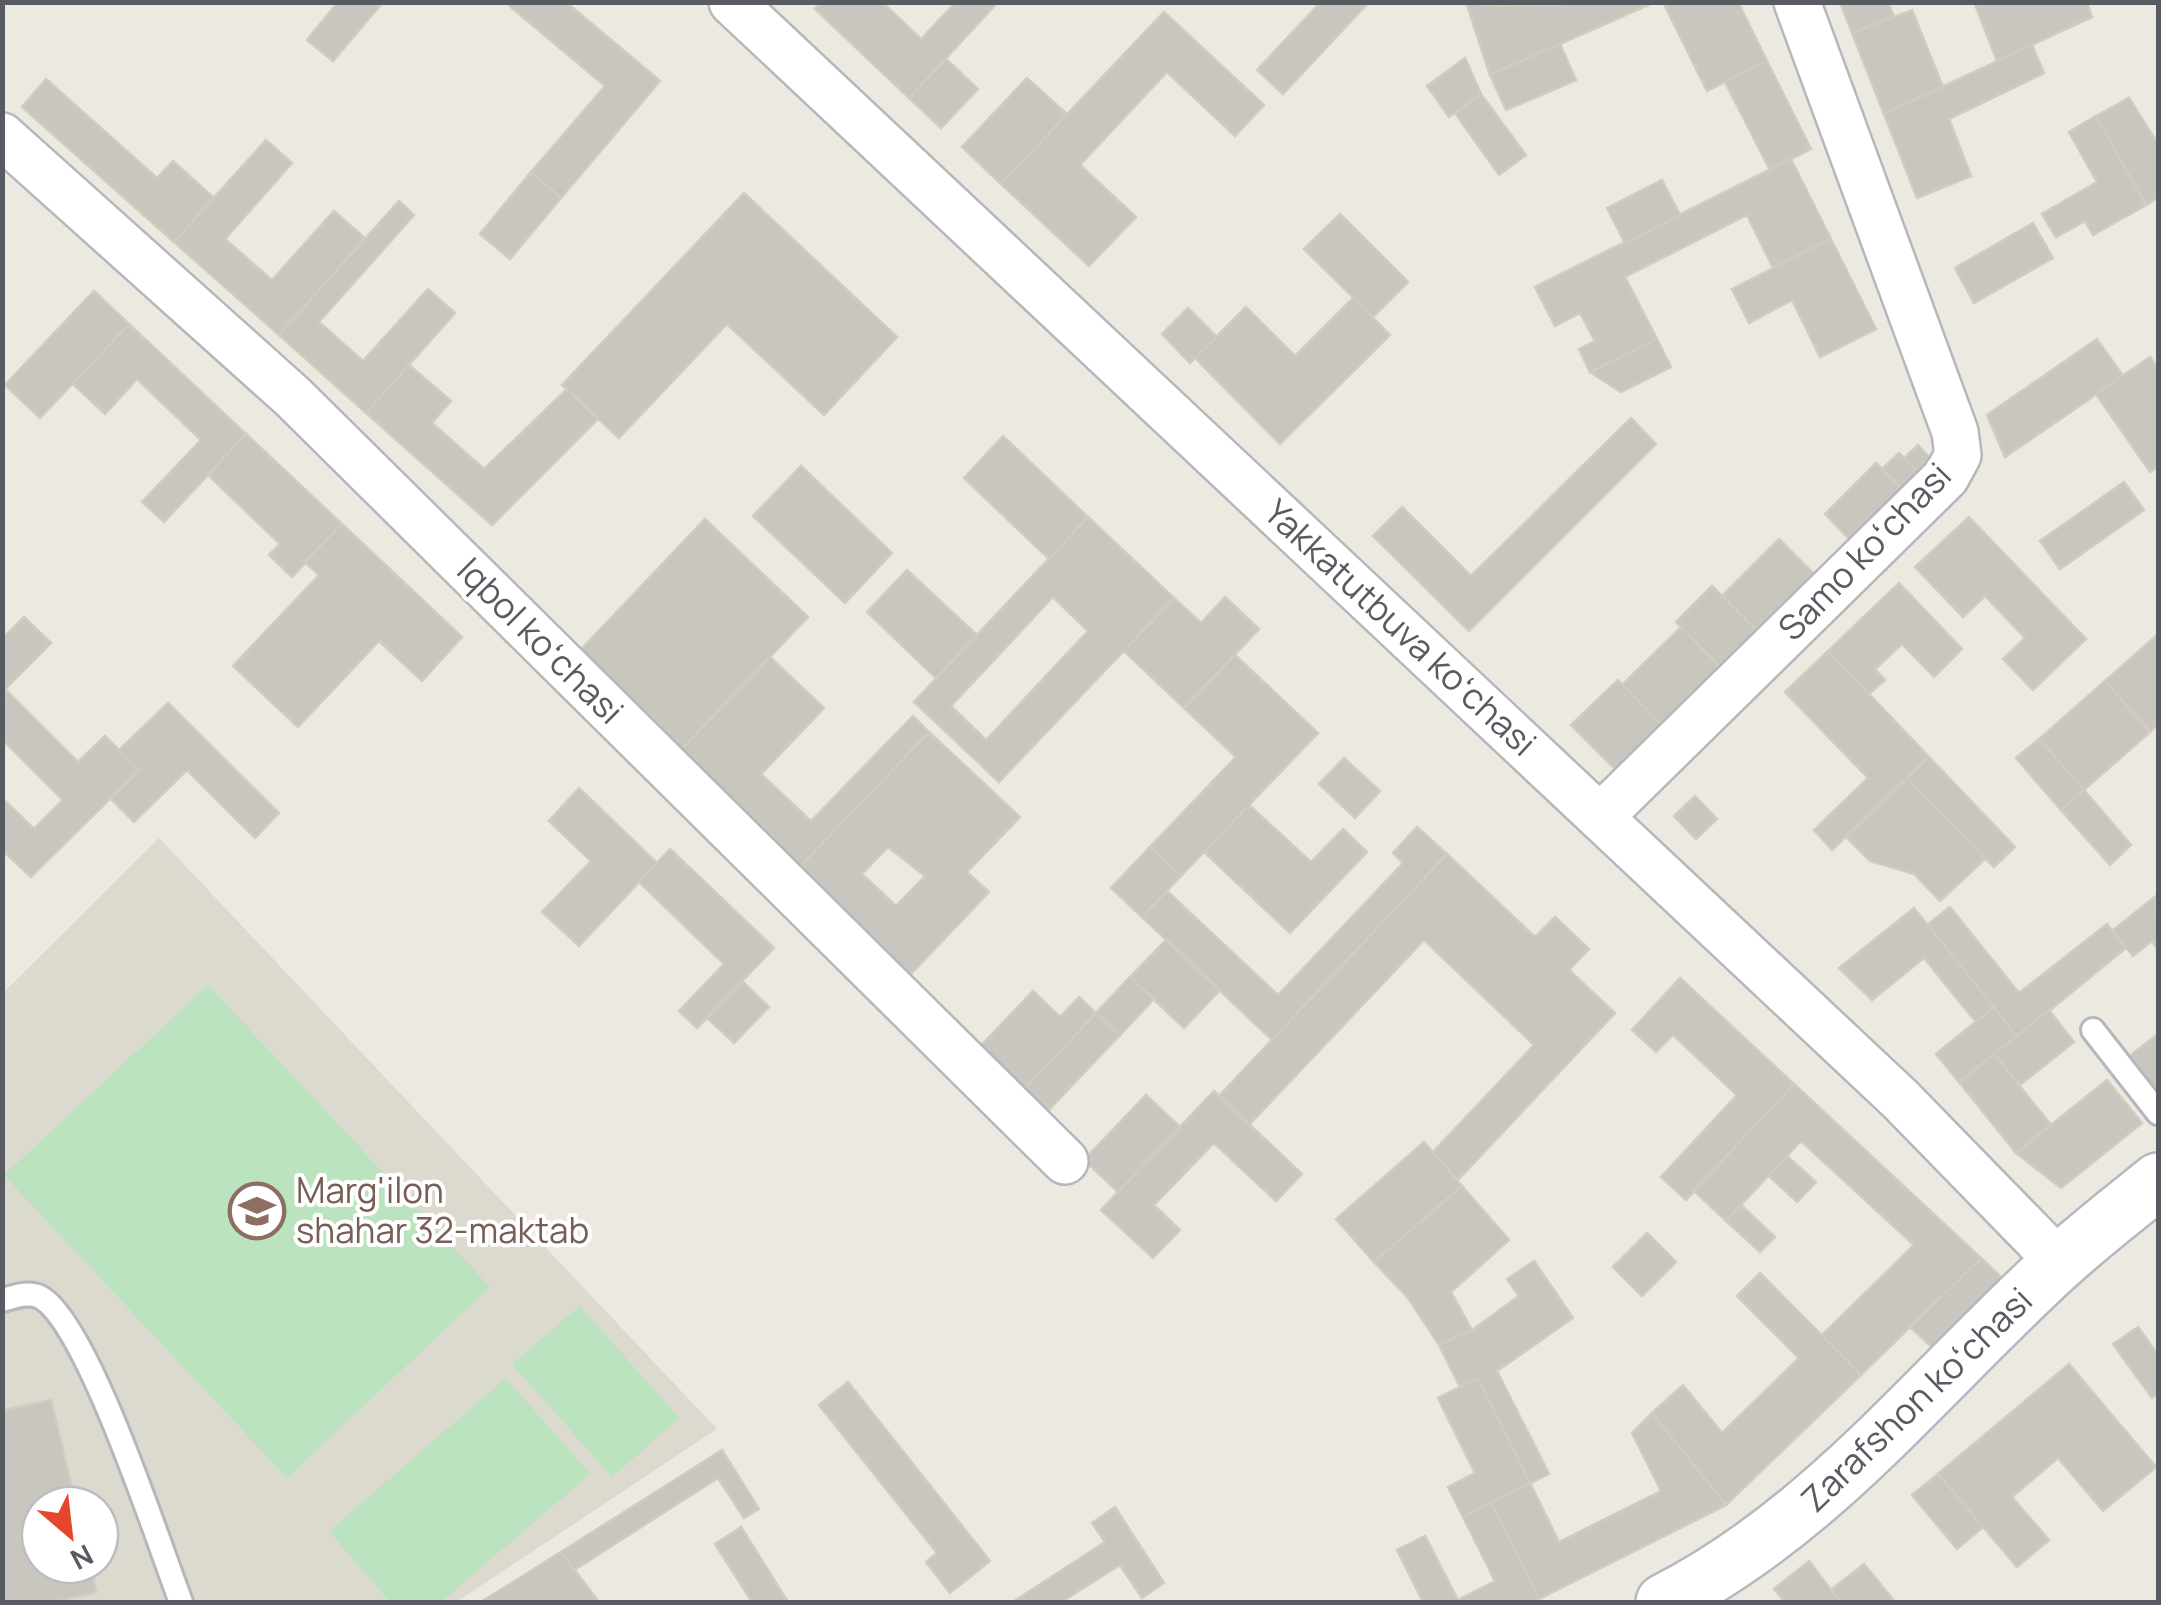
<svg xmlns="http://www.w3.org/2000/svg" width="2161" height="1605" font-family="Manrope,sans-serif">
  <style>
    .education { fill: #dcd9ce; fill-rule: evenodd }
    .green { fill: #bce3bf }
    .building { fill: #c8c6bf; stroke: #d0ccbe; stroke-width: 2.5; fill-rule: evenodd }
    .lines { fill: none; stroke-linecap: round; stroke-linejoin: round }
    .service-casing { stroke: #b5b7bd; stroke-width: 28 }
    .minor-casing { stroke: #b5b7bd; stroke-width: 50 }
    .secondary-casing { stroke: #b6b8bf; stroke-width: 60 }
    .service { stroke: #fff; stroke-width: 22 }
    .minor { stroke: #fff; stroke-width: 45 }
    .secondary { stroke: #fff; stroke-width: 55 }
    .labels { text-anchor: middle; stroke-width: 8; stroke-linejoin: round; paint-order: stroke }
    .street-label { font-size: 35px; fill: #585b61; stroke: #fff }
    .education-label { font-size: 35px; fill: #785e54; stroke: #fff; text-anchor: start }
  </style>
  <rect width="100%" height="100%" fill="#eceae0"/>
  <!-- education -->
  <path class="education" d="M159 838 717 1429 456 1602H3V993ZM40 1505H100V1565H40Z"/>
  <!-- green -->
  <g class="green">
    <polygon points="208,985 490,1287 287,1478 4,1175"/>
    <polygon points="580,1306 679,1418 612,1477 512,1364"/>
    <polygon points="506,1378 590,1474 441,1602 390,1602 329,1531"/>
  </g>
  <!-- building -->
  <g class="building">
    <polygon points="338,2 383,2 333,61 307,40"/>
    <polygon points="505,2 566,2 660,81 561,198 531,172 605,86"/>
    <polygon points="821,2 882,2 921,39 956,2 998,2 909,98 815,9"/>
    <polygon points="1321,2 1369,2 1283,94 1257,70"/>
    <polygon points="1466,2 1495,6 1655,2 1490,75"/>
    <polygon points="1663,2 1738,2 1767,61 1707,91"/>
    <polygon points="1840,2 1888,2 1894,17 1852,33"/>
    <polygon points="1974,2 2087,2 2092,17 1997,61"/>
    <polygon points="1912,10 1943,87 1884,114 1852,33"/>
    <polygon points="1164,12 1264,105 1235,136 1167,72 1080,165 1136,217 1089,266 1001,184"/>
    <polygon points="1560,44 1576,80 1506,110 1490,75"/>
    <polygon points="2032,45 2044,73 1949,119 1971,176 1917,198 1884,114"/>
    <polygon points="1465,58 1481,94 1449,117 1427,86"/>
    <polygon points="946,59 978,89 941,128 909,98"/>
    <polygon points="1767,61 1811,149 1770,170 1725,82"/>
    <polygon points="1027,78 1067,114 1001,184 962,147"/>
    <polygon points="46,79 157,178 173,161 214,198 174,242 22,107"/>
    <polygon points="1481,94 1526,155 1499,175 1455,113"/>
    <polygon points="2129,98 2158,144 2158,198 2146,205 2096,116"/>
    <polygon points="2096,116 2146,205 2093,235 2085,221 2056,237 2042,214 2097,182 2069,132"/>
    <polygon points="266,140 292,163 225,239 272,280 334,211 365,238 279,335 174,242"/>
    <polygon points="1791,159 1831,239 1773,268 1747,215 1625,277 1657,339 1590,372 1579,349 1595,341 1580,313 1555,326 1535,287"/>
    <polygon points="531,172 561,198 510,259 480,234"/>
    <polygon points="1662,180 1680,215 1625,243 1607,208"/>
    <polygon points="744,193 897,337 824,415 727,324 619,438 562,385"/>
    <polygon points="399,201 414,215 319,322 363,361 428,289 455,313 366,413 279,335"/>
    <polygon points="1340,214 1408,282 1373,317 1304,249"/>
    <polygon points="2033,223 2053,258 1974,303 1955,268"/>
    <polygon points="1831,239 1876,329 1820,357 1792,300 1749,323 1732,289"/>
    <polygon points="94,291 129,324 40,418 5,385"/>
    <polygon points="1353,298 1390,335 1280,444 1195,358 1246,307 1295,356"/>
    <polygon points="1188,308 1217,337 1190,363 1162,334"/>
    <polygon points="129,324 246,434 164,522 142,502 201,440 137,379 105,414 73,384"/>
    <polygon points="1657,339 1671,367 1621,392 1590,372"/>
    <polygon points="2097,339 2123,376 2005,457 1987,415"/>
    <polygon points="2150,357 2158,369 2158,467 2150,472 2096,394"/>
    <polygon points="409,365 451,401 432,423 484,469 567,389 598,419 492,525 366,413"/>
    <polygon points="1631,418 1656,444 1469,631 1373,536 1402,507 1471,576"/>
    <polygon points="246,434 342,524 292,577 269,555 280,544 208,475"/>
    <polygon points="1003,436 1088,517 1049,559 964,478"/>
    <polygon points="1918,445 1931,459 1918,472 1904,458"/>
    <polygon points="1899,453 1918,472 1901,488 1882,469"/>
    <polygon points="1876,463 1901,488 1849,539 1825,514"/>
    <polygon points="801,466 892,553 845,603 753,516"/>
    <polygon points="2124,482 2144,510 2060,569 2040,541"/>
    <path d="M1088 517 1174 598 999 782 914 702ZM1053 597 1088 631 986 740 951 706Z"/>
    <polygon points="1969,517 2086,639 2033,690 2003,659 2025,638 1985,596 1963,617 1915,567"/>
    <polygon points="705,519 808,617 676,755 573,658"/>
    <polygon points="342,524 462,637 422,681 379,641 298,727 233,666 319,575 305,562"/>
    <polygon points="1779,539 1814,574 1757,631 1722,596"/>
    <polygon points="907,570 977,635 936,678 867,612"/>
    <polygon points="1899,583 1962,649 1934,677 1902,644 1875,669 1885,680 1869,694 1828,651"/>
    <polygon points="1712,586 1757,631 1720,667 1676,622"/>
    <polygon points="1225,597 1259,629 1184,708 1124,651 1174,598 1201,623"/>
    <polygon points="24,617 51,643 2,692 2,639"/>
    <polygon points="1681,627 1720,667 1662,725 1622,685"/>
    <polygon points="2158,634 2158,724 2150,732 2105,681"/>
    <polygon points="1828,651 1929,757 1832,850 1814,830 1868,778 1785,692"/>
    <polygon points="1235,655 1318,733 1181,876 1150,847 1236,757 1184,708"/>
    <polygon points="770,657 824,708 761,774 811,821 913,716 929,732 797,870 676,755"/>
    <polygon points="1618,680 1662,725 1616,770 1571,725"/>
    <polygon points="2105,681 2150,732 2084,790 2039,739"/>
    <polygon points="5,689 78,762 105,736 139,770 31,877 2,850 2,798 34,829 63,800 5,742 2,745"/>
    <polygon points="168,703 279,813 255,838 187,770 134,822 111,799 139,770 119,750"/>
    <path d="M929 732 1020 817 967 872 989 892 909 976 797 870ZM888 847 925 876 896 906 862 874Z"/>
    <polygon points="2039,739 2084,790 2061,810 2016,758"/>
    <polygon points="1929,757 2015,847 1994,867 1907,778"/>
    <polygon points="1344,758 1380,791 1355,818 1319,784"/>
    <polygon points="1907,778 1985,859 1940,901 1914,874 1870,861 1846,837"/>
    <polygon points="579,788 657,863 579,946 542,912 591,861 549,821"/>
    <polygon points="2084,790 2131,845 2110,865 2061,810"/>
    <polygon points="1695,796 1717,819 1696,839 1674,816"/>
    <polygon points="1249,805 1311,862 1343,829 1367,852 1290,933 1204,852"/>
    <polygon points="1417,827 1447,854 1272,1040 1142,917 1167,891 1278,995 1403,863 1393,853"/>
    <polygon points="1150,847 1181,876 1142,917 1111,888"/>
    <polygon points="670,849 774,948 697,1028 679,1011 724,964 639,882"/>
    <polygon points="1447,854 1535,937 1555,917 1589,949 1569,970 1615,1013 1458,1180 1433,1152 1534,1045 1424,940 1249,1125 1219,1096"/>
    <polygon points="2156,896 2158,950 2152,941 2133,956 2112,931"/>
    <polygon points="1950,907 2019,993 2107,924 2126,948 2017,1037 1927,925"/>
    <polygon points="1914,908 1994,1007 1976,1022 1924,958 1872,1000 1839,968"/>
    <polygon points="1166,940 1220,990 1184,1028 1130,977"/>
    <polygon points="1130,977 1154,999 1120,1035 1096,1013"/>
    <polygon points="1680,978 1794,1084 1686,1200 1661,1177 1737,1095 1673,1035 1656,1052 1632,1030"/>
    <polygon points="742,981 769,1007 734,1043 707,1018"/>
    <polygon points="1033,991 1060,1017 1079,997 1096,1013 1019,1095 974,1053"/>
    <polygon points="1994,1007 2017,1037 1959,1082 1936,1054"/>
    <polygon points="2049,1010 2074,1042 2020,1085 1994,1054"/>
    <polygon points="1096,1013 1120,1035 1042,1117 1019,1095"/>
    <polygon points="2158,1034 2158,1107 2122,1062"/>
    <polygon points="1994,1054 2051,1125 2016,1153 1959,1082"/>
    <polygon points="2107,1080 2142,1123 2061,1188 2016,1153"/>
    <polygon points="1794,1084 1981,1258 1861,1375 1822,1335 1914,1245 1801,1141 1726,1221 1694,1191"/>
    <polygon points="1214,1091 1302,1174 1276,1201 1214,1143 1154,1205 1180,1230 1153,1258 1101,1210"/>
    <polygon points="1146,1095 1180,1127 1118,1192 1084,1160"/>
    <polygon points="1424,1142 1462,1186 1374,1262 1336,1219"/>
    <polygon points="1787,1156 1816,1182 1797,1202 1769,1176"/>
    <polygon points="1462,1186 1509,1240 1451,1292 1472,1330 1439,1345 1408,1298 1374,1262"/>
    <polygon points="1741,1205 1775,1237 1760,1252 1726,1221"/>
    <polygon points="1647,1233 1676,1262 1642,1296 1613,1267"/>
    <polygon points="1981,1258 2002,1278 1932,1347 1910,1327"/>
    <polygon points="1534,1261 1573,1318 1497,1371 1549,1474 1530,1483 1478,1378 1460,1387 1439,1345 1472,1330 1519,1296 1507,1279"/>
    <polygon points="1760,1273 1861,1375 1726,1505 1652,1413 1683,1385 1722,1433 1799,1358 1737,1296"/>
    <polygon points="2138,1327 2158,1355 2158,1393 2152,1398 2113,1344"/>
    <polygon points="2069,1364 2156,1467 2103,1511 2058,1458 2012,1497 2049,1540 2017,1567 1938,1474"/>
    <polygon points="1478,1378 1530,1483 1463,1517 1448,1487 1475,1473 1438,1398"/>
    <polygon points="848,1382 990,1561 950,1593 926,1562 937,1553 819,1405"/>
    <polygon points="51,1400 76,1505 40,1505 40,1565 90,1565 96,1592 52,1602 2,1602 2,1411"/>
    <polygon points="1652,1413 1726,1505 1539,1599 1491,1503 1530,1483 1559,1542 1661,1491 1632,1433"/>
    <polygon points="722,1450 759,1509 744,1518 718,1478 574,1570 561,1552"/>
    <polygon points="1938,1474 1983,1527 1957,1549 1912,1495"/>
    <polygon points="1491,1503 1539,1599 1531,1602 1423,1602 1397,1550 1425,1536 1458,1600 1495,1581 1463,1517"/>
    <polygon points="1115,1507 1164,1583 1142,1598 1120,1565 1061,1602 1013,1602 1105,1542 1092,1523"/>
    <polygon points="741,1527 788,1602 752,1602 715,1544"/>
    <polygon points="561,1552 599,1602 481,1602"/>
    <polygon points="1809,1561 1831,1590 1842,1602 1785,1602 1774,1589"/>
    <polygon points="1864,1564 1895,1602 1842,1602 1831,1590"/>
  </g>
  <g class="lines">
    <!-- service casing -->
    <g class="service-casing">
      <g id="service">
        <polyline points="2093,1030 2158,1113"/>
        <path d="M2 1300C14 1297 28 1291 40 1297 87 1321 159 1545 181 1602"/>
      </g>
    </g>
    <!-- minor casing -->
    <g class="minor-casing">
      <g id="minor">
        <polyline points="732,2 1900,1099 2060,1263"/>
        <polyline points="2,136 293,397 1065,1161"/>
        <polyline points="1600,817 1946,477 1958,455 1955,432 1797,2"/>
      </g>
    </g>
    <!-- secondary casing -->
    <g class="secondary-casing">
      <path id="secondary" d="M1664 1602C1822 1522 1930 1380 2059 1263 2091 1234 2125 1208 2158 1181"/>
    </g>
    <!-- service -->
    <use href="#service" class="service"/>
    <!-- minor -->
    <use href="#minor" class="minor"/>
    <!-- secondary -->
    <use href="#secondary" class="secondary"/>
  </g>
  <!-- icons -->
  <defs>
    <g id="school-ring" transform="scale(2.875)"><circle r="9.5" fill="#fff" stroke="#8d6e63" stroke-width="1.5"/><path d="M0-5L7-2L0 1L-7-2ZM-4 1L0 2.5L4 1V4Q0 6-4 4Z" fill="#8d6e63"/></g>
  </defs>
  <g fill-rule="evenodd">
    <use href="#school-ring" x="257" y="1211"/>
  </g>
  <g class="labels">
    <!-- street labels -->
    <g class="street-label">
      <text transform="translate(1865 552) rotate(-46)" y="12">Samo koʻchasi</text>
      <text transform="translate(1400 628) rotate(43)" y="12">Yakkatutbuva koʻchasi</text>
      <text transform="translate(540 641) rotate(45)" y="12">Iqbol koʻchasi</text>
      <text transform="translate(1917 1400) rotate(-44)" y="12">Zarafshon koʻchasi</text>
    </g>
    <!-- education labels -->
    <g class="education-label">
      <text x="296" y="1203">Marg'ilon<tspan x="296" dy="40">shahar 32-maktab</tspan></text>
    </g>
  </g>
  <!-- border -->
  <rect width="2161" height="1605" fill="none" stroke="#585b61" stroke-width="10"/>
  <!-- north arrow -->
  <g transform="translate(70 1535) rotate(152)"><circle r="48" fill="#ffffff" stroke="#bcbdc0" stroke-width="2.5"/>
  <path d="M0-8L18 38L0 25L-18 38Z" fill="#e6472b"/>
  <text y="-15" font-size="28" font-weight="bold" text-anchor="middle" fill="#585b61">N</text>
  </g>
</svg>
